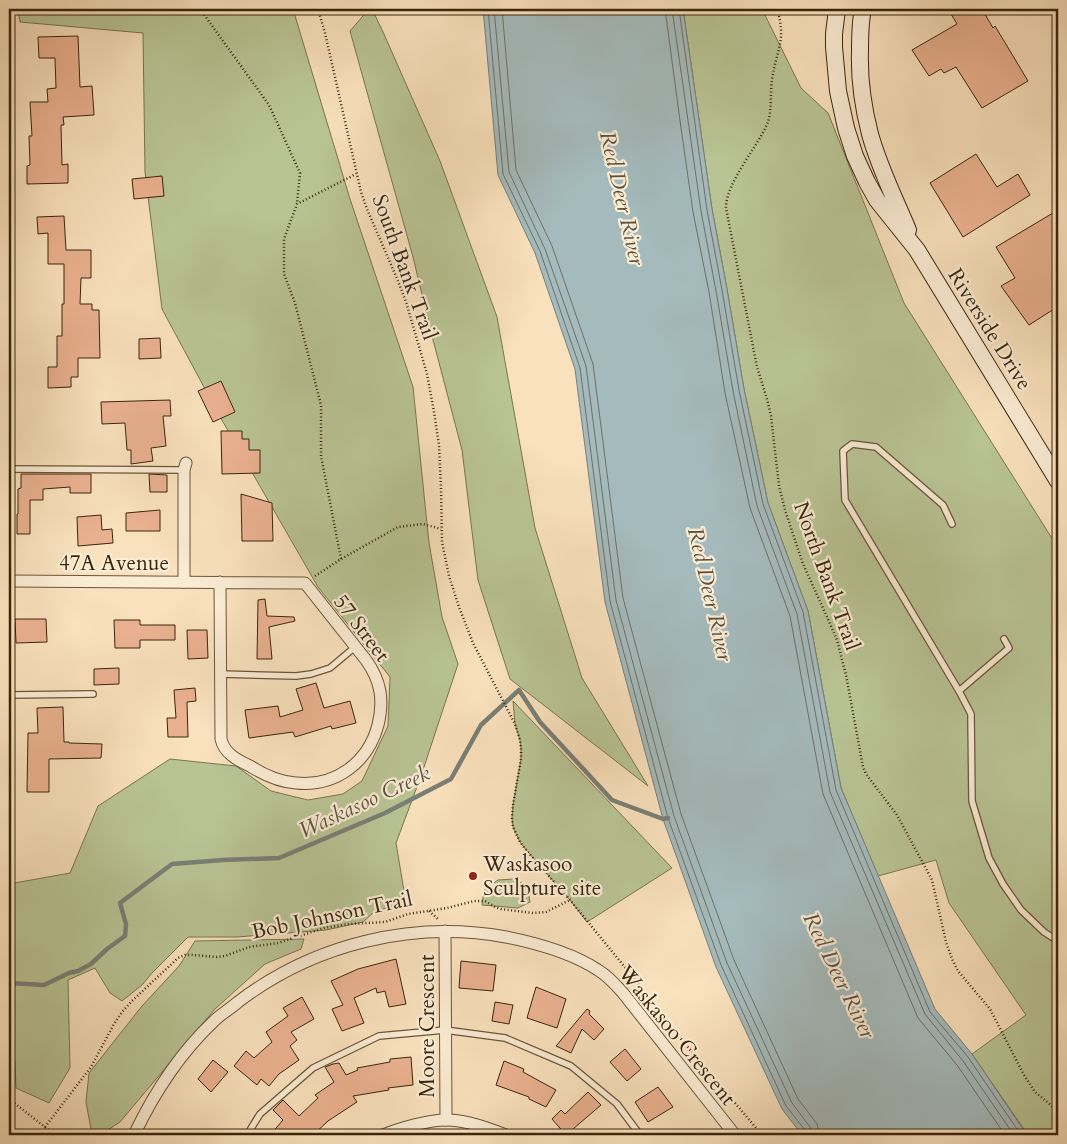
<svg xmlns="http://www.w3.org/2000/svg" width="1067" height="1144" font-family="Cardo,serif">
  <style>
    .green { fill: #b9c495; stroke: #7a7552 }
    .water { fill: #a4babc; stroke: #7a7f76 }
    .lines { fill: none; stroke-linecap: round; stroke-linejoin: round }
    .shore { stroke: #6f7065; stroke-width: 1 }
    .stream { stroke: #7a7f76; stroke-width: 4.5 }
    .building { fill: #eab190; stroke: #3a260e }
    .lane-casing { stroke: #6a553a; stroke-width: 8 }
    .street-casing { stroke: #6a553a; stroke-width: 13 }
    .secondary-casing { stroke: #3a260e; stroke-width: 18 }
    .path { stroke: #3a260e; stroke-width: 2.5; stroke-dasharray: 1 2.5; stroke-linecap: butt }
    .lane { stroke: #fbecd4; stroke-width: 5.5 }
    .street { stroke: #fbecd4; stroke-width: 11 }
    .secondary { stroke: #fbecd4; stroke-width: 16 }
    .poi-dot { fill: #8f2418; stroke: #fbecd4; stroke-width: 2 }
    .labels { text-anchor: middle; stroke-width: 4.5; stroke-linejoin: round; paint-order: stroke }
    .street-label { font-size: 21px; fill: #3a260e; stroke: #fbecd4 }
    .poi-label { font-size: 21px; fill: #3a260e; stroke: #fbecd4; text-anchor: start }
    .water-label { font-size: 22px; font-style: italic; fill: #5a5242; stroke: #fbecd4 }
  </style>
  <rect width="100%" height="100%" fill="#f9e1bd"/>
  <filter id="stains"><feTurbulence type="fractalNoise" baseFrequency=".004" numOctaves="4"/><feColorMatrix values="0 0 0 0 .2 0 0 0 0 .09 0 0 0 0 .02 0 0 0 .5 -.17"/></filter>
  <radialGradient id="worn" r=".72"><stop offset=".6" stop-color="#630" stop-opacity="0"/><stop offset="1" stop-color="#630" stop-opacity=".3"/></radialGradient>
  <!-- green -->
  <g class="green">
    <polygon points="18,9 293,9 350,199 413,387 429,543 442,617 458,664 421,776 396,843 405,897 391,907 375,911 363,922 326,930 237,937 188,937 152,973 142,985 122,1001 110,993 95,968 68,980 70,1068 49,1103 16,1088 15,1062 9,1057 9,884 70,873 98,806 170,759 236,766 271,791 308,800 343,794 362,781 388,726 390,677 318,587 219,415 162,309 145,172 143,33 20,22"/>
    <polygon points="369,9 372,9 383,32 440,161 497,317 535,528 582,678 648,786 510,679 478,580 462,450 432,336 413,257 350,31"/>
    <polygon points="683,9 762,9 801,88 828,113 904,303 1058,548 1058,1135 1028,1135 972,1054 1026,1015 949,903 936,860 878,876 841,788 808,611 768,503 744,389 727,289 712,209"/>
    <polygon points="513,701 672,868 587,922 570,900 527,851 520,842 513,827 512,818 513,805 521,759 521,748 520,740 515,724"/>
    <polygon points="514,879 527,886 530,902 518,908 482,905 484,890 498,880"/>
    <polygon points="304,939 301,949 265,964 215,1009 120,1122 100,1135 92,1135 86,1102 89,1073 142,1006 179,966 195,941"/>
  </g>
  <!-- water -->
  <polygon class="water" points="483,9 683,9 712,209 727,289 744,389 768,503 808,611 841,788 935,1009 972,1054 1027,1135 802,1135 782,1109 716,967 663,819 605,602 575,369 535,253 498,175"/>
  <g class="lines">
    <!-- shore -->
    <g class="shore">
      <polyline points="488,9 503,174 540,251 580,368 610,601 668,818 721,965 786,1106 805,1130 806,1135"/>
      <polyline points="494,9 509,172 545,249 586,366 616,600 674,816 727,963 792,1103 810,1127 812,1135"/>
      <polyline points="502,9 516,170 552,246 593,364 623,598 681,814 734,960 798,1099 817,1124 820,1135"/>
      <polyline points="665,9 681,128 693,212 709,292 725,393 750,508 790,616 823,794 918,1018 957,1065 1005,1135"/>
      <polyline points="672,9 701,211 716,291 733,391 757,506 797,614 830,792 925,1014 963,1061 1014,1135"/>
      <polyline points="679,9 707,210 722,290 739,390 763,504 803,612 836,790 930,1012 968,1057 1021,1135"/>
    </g>
    <!-- stream -->
    <polyline class="stream" points="9,983 44,985 69,973 78,971 91,964 107,949 125,936 126,924 120,903 172,864 223,860 279,858 385,813 451,779 481,725 519,690 540,722 612,800 663,819 668,818"/>
  </g>
  <!-- building -->
  <g class="building">
    <polygon points="948,9 982,9 993,28 995,26 1028,81 982,108 956,67 944,73 941,69 929,76 912,50 957,24"/>
    <polygon points="78,36 80,87 92,86 94,115 63,117 64,125 61,125 62,165 68,164 68,183 27,184 27,166 30,165 29,136 32,136 30,102 48,102 47,89 56,88 55,58 39,58 38,37"/>
    <polygon points="976,154 997,187 1018,174 1030,195 963,237 930,183"/>
    <polygon points="162,176 164,196 134,199 132,179"/>
    <polygon points="1058,210 1058,305 1054,309 1029,325 1001,286 1015,278 996,247"/>
    <polygon points="64,216 66,250 91,250 91,278 81,278 80,304 92,304 92,310 99,310 100,358 78,358 78,377 71,377 71,387 48,388 48,367 57,367 57,336 62,336 62,304 64,304 64,264 48,264 48,233 38,234 37,217"/>
    <polygon points="160,338 161,358 139,359 139,339"/>
    <polygon points="221,381 235,412 213,422 198,391"/>
    <polygon points="170,400 171,416 163,416 166,446 151,448 153,461 131,464 131,450 127,450 125,423 102,424 101,402"/>
    <polygon points="221,431 242,431 242,439 249,439 249,450 260,450 260,473 222,474"/>
    <polygon points="21,474 91,474 91,493 70,493 70,487 43,489 43,500 30,500 30,534 17,534 17,514 18,514 18,489 21,488"/>
    <polygon points="149,474 167,475 167,492 150,492"/>
    <polygon points="241,494 272,503 273,541 242,541"/>
    <polygon points="160,510 160,531 126,531 126,513"/>
    <polygon points="101,515 102,530 112,529 113,543 78,546 77,517"/>
    <polygon points="265,599 267,616 294,617 295,621 269,627 272,659 257,659 258,600"/>
    <polygon points="15,619 46,619 47,642 16,643"/>
    <polygon points="114,620 140,620 140,625 175,625 175,640 140,640 140,648 115,648"/>
    <polygon points="187,630 207,630 208,658 188,659"/>
    <polygon points="119,668 119,684 94,685 94,669"/>
    <polygon points="316,683 324,708 350,701 356,723 332,729 331,726 295,737 293,732 249,738 245,710 278,706 280,717 303,710 296,689"/>
    <polygon points="195,688 196,701 187,702 188,737 168,737 167,718 176,718 174,690"/>
    <polygon points="63,707 64,742 69,742 69,743 102,744 101,758 49,759 49,792 27,792 28,733 38,733 37,708"/>
    <polygon points="396,959 406,1004 389,1007 385,991 377,993 376,988 354,998 364,1023 342,1031 332,1009 343,1005 331,981 358,969"/>
    <polygon points="461,961 496,965 493,991 459,988"/>
    <polygon points="536,987 566,999 557,1028 527,1018"/>
    <polygon points="302,997 314,1019 291,1032 297,1040 290,1046 299,1060 279,1074 269,1086 261,1079 257,1085 234,1066 246,1051 254,1058 272,1042 266,1032 288,1016 283,1008"/>
    <polygon points="495,1002 513,1005 509,1024 492,1021"/>
    <polygon points="587,1009 590,1011 589,1014 604,1029 594,1040 582,1029 571,1053 556,1046"/>
    <polygon points="625,1049 641,1069 627,1081 610,1062"/>
    <polygon points="411,1057 413,1085 388,1088 389,1090 353,1096 357,1102 328,1121 313,1135 270,1135 283,1120 273,1110 283,1100 299,1116 318,1098 315,1095 334,1082 325,1067 333,1064 339,1063 346,1075 358,1070 357,1068 390,1062 390,1059"/>
    <polygon points="213,1060 228,1072 211,1092 198,1079"/>
    <polygon points="504,1061 524,1069 523,1072 556,1090 546,1107 529,1099 529,1097 496,1085"/>
    <polygon points="658,1087 673,1107 648,1122 635,1102"/>
    <polygon points="588,1092 601,1105 566,1135 552,1119 561,1110 565,1114"/>
  </g>
  <g class="lines">
    <!-- lane casing -->
    <g class="lane-casing">
      <g id="lane">
        <polyline points="9,469 184,470"/>
        <polyline points="952,524 943,505 876,447 852,444 843,451 845,500 959,691 971,714 972,801 989,858 1003,884 1021,910 1044,932 1058,941"/>
        <polyline points="220,674 296,676 311,674 330,668 355,647"/>
        <polyline points="959,691 1009,648 1004,639"/>
        <polyline points="9,695 93,694"/>
        <polyline points="247,1135 260,1114 313,1068 379,1036 445,1030 505,1038 571,1066 617,1104 640,1135"/>
      </g>
    </g>
    <!-- street casing -->
    <g class="street-casing">
      <g id="street">
        <path d="M9 581 305 583 366 660C381 681 384 700 378 725 368 763 335 787 296 783 279 782 264 775 250 766 237 760 224 753 221 739L220 582"/>
        <polyline points="184,582 184,470 186,463"/>
        <polyline points="445,931 446,1120"/>
        <path d="M134 1135C154 1093 180 1053 214 1021 221 1014 230 1009 238 1002 314 944 412 920 506 937 536 943 572 953 598 970 608 976 616 985 623 993L735 1135"/>
        <path d="M383 1135C400 1128 431 1119 449 1120 469 1121 487 1128 506 1135"/>
      </g>
    </g>
    <!-- secondary casing -->
    <g class="secondary-casing">
      <g id="secondary">
        <polyline points="837,9 834,34 834,47 838,91 846,128 855,156 867,182 877,200 917,250 1058,481"/>
        <path d="M863 9C860 22 860 37 860 51 859 79 863 107 870 134 879 167 895 199 908 230"/>
      </g>
    </g>
    <!-- path -->
    <g class="path">
      <polyline points="9,9 12,9"/>
      <polyline points="200,9 269,105 300,173 297,204"/>
      <polyline points="258,9 274,10 298,9"/>
      <polyline points="318,9 325,33 361,192 367,209 398,281 406,302 427,374 434,412 439,445 441,488 442,542 449,576 459,607 473,643 515,724 520,740 521,748 521,759 513,805 512,818 513,827 520,842 527,851 570,900 637,982 660,1014 762,1135"/>
      <path d="M777 9C787 41 776 50 772 80 770 93 772 110 768 122 758 147 726 182 726 208L757 367 767 399 771 416 779 486 785 510 803 564 827 617 837 640 846 675 863 767 866 774 897 815 932 880 946 942 952 959 958 971 990 1009 1024 1075 1035 1092 1058 1111"/>
      <polyline points="341,559 321,456 321,405 295,303 284,274 284,239 297,204 356,174"/>
      <polyline points="315,576 341,559 398,527 423,524 441,529"/>
      <polyline points="429,911 438,919"/>
      <polyline points="9,1099 45,1127 91,1067 114,1024 122,1012 133,1000 178,958 185,955 192,955 217,957 225,956 249,947 278,943 324,928 349,924 385,922 408,914 447,908 474,901 485,901 495,907 501,909 533,913 546,912 570,900"/>
      <polyline points="45,1127 55,1135"/>
    </g>
    <!-- lane -->
    <use href="#lane" class="lane"/>
    <!-- street -->
    <use href="#street" class="street"/>
    <!-- secondary -->
    <use href="#secondary" class="secondary"/>
  </g>
  <!-- markers -->
  <circle class="poi-dot" cx="473" cy="876" r="5"/>
  <g class="labels">
    <!-- street labels -->
    <g class="street-label">
      <text transform="translate(405 267) rotate(70)" y="7">South Bank Trail</text>
      <text transform="translate(990 329) rotate(58)" y="7">Riverside Drive</text>
      <text x="114" y="570">47A Avenue</text>
      <text transform="translate(827 576) rotate(70)" y="7">North Bank Trail</text>
      <text transform="translate(362 628) rotate(53)" y="7">57 Street</text>
      <text transform="translate(332 915) rotate(-12)" y="7">Bob Johnson Trail</text>
      <text transform="translate(427 1026) rotate(-90)" y="7">Moore Crescent</text>
      <text transform="translate(677 1035) rotate(51)" y="7">Waskasoo Crescent</text>
    </g>
    <!-- poi labels -->
    <g class="poi-label">
      <text x="483" y="871">Waskasoo<tspan x="483" dy="24">Sculpture site</tspan></text>
    </g>
    <!-- water labels -->
    <g class="water-label">
      <text transform="translate(623 198) rotate(77)" y="8">Red Deer River</text>
      <text transform="translate(711 594) rotate(77)" y="8">Red Deer River</text>
      <text transform="translate(364 801) rotate(-25)" y="8">Waskasoo Creek</text>
      <text transform="translate(840 975) rotate(64)" y="8">Red Deer River</text>
    </g>
  </g>
  <!-- margin -->
  <rect width="1067" height="1144" fill="none" stroke="#f9e1bd" stroke-width="30"/>
  <rect x="10" y="10" width="1047" height="1124" fill="none" stroke="#3a260e" stroke-width="2.5"/>
  <rect x="15" y="15" width="1037" height="1114" fill="none" stroke="#3a260e"/>
  <rect width="100%" height="100%" filter="url(#stains)"/>
  <rect width="100%" height="100%" fill="url(#worn)"/>
</svg>
